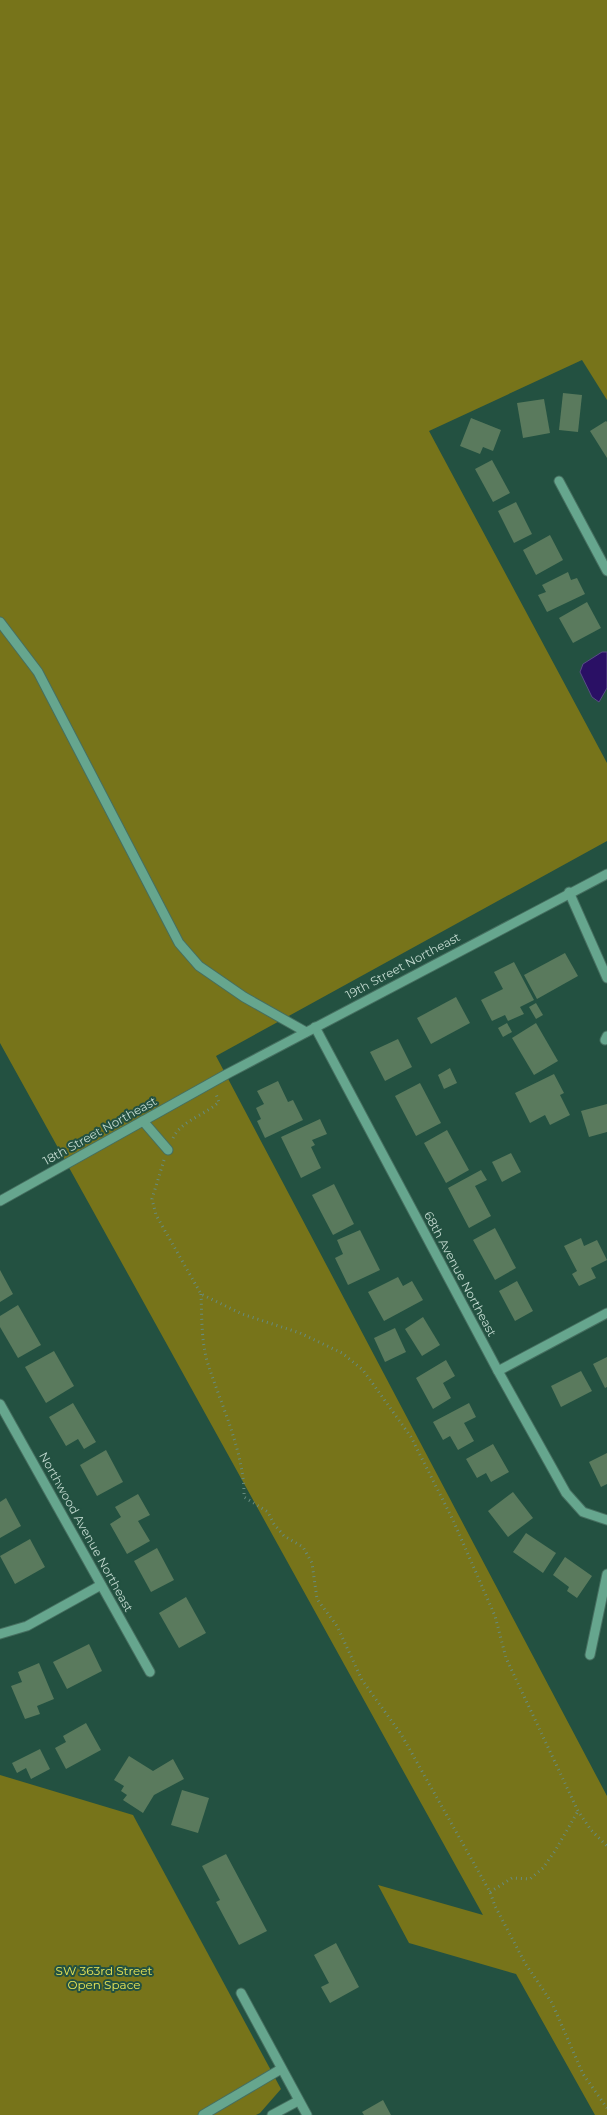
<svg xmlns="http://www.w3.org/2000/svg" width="607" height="2115" font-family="Montserrat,sans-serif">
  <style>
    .green { fill: #77741a }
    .water { fill: #2a1065; stroke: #584c85 }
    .building { fill: #5a7a5d }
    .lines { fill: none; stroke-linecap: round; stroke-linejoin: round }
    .minor-casing { stroke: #466f60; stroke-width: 11 }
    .path { stroke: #678b7d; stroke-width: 3; stroke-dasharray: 1 4; stroke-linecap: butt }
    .minor { stroke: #66a68e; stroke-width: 9 }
    .labels { text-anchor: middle; stroke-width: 4; stroke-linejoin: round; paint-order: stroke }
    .street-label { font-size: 12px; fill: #c2d9cf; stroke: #235141 }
    .park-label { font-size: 12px; fill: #e8e558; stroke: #235141 }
  </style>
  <rect width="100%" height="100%" fill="#235141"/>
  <!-- green -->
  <g class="green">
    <polygon points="0,0 607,0 607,400 582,360 429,431 607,763 607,841 216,1056 607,1796 607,2115 595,2115 516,1974 409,1943 378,1885 483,1915 0,1043"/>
    <polygon points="0,1775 133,1815 281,2089 260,2113 256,2115 0,2115"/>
  </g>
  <!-- water -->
  <polygon class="water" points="602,652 607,652 607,688 599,702 592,697 580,672 583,664"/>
  <!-- building -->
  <g class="building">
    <polygon points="563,393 582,395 578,432 559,430"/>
    <polygon points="544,399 550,433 523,438 517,403"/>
    <polygon points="471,418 501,430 493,451 483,447 480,454 460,446"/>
    <polygon points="606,421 607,422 607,458 590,431"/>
    <polygon points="492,460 510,493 493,502 475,469"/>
    <polygon points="516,502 532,534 514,543 498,511"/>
    <polygon points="550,535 563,560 536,575 523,550"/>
    <polygon points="568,572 571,580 577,578 585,594 547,612 538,595 546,592 542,585"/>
    <polygon points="587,602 601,628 573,643 559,618"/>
    <polygon points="565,953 578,976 537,999 524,975"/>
    <polygon points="514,962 534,1000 520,1007 524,1014 508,1021 505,1015 492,1021 481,1000 503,989 494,972"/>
    <polygon points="456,997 470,1023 431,1044 417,1018"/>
    <polygon points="536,1003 543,1015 536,1019 529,1007"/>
    <polygon points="507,1023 512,1032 503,1037 498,1028"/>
    <polygon points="536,1023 558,1061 534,1075 512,1038"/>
    <polygon points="398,1039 412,1067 385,1081 370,1052"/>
    <polygon points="450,1068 457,1083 444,1089 438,1075"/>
    <polygon points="554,1074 564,1093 560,1095 570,1115 550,1125 545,1115 530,1123 515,1093"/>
    <polygon points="278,1081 288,1102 293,1100 303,1120 265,1138 257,1121 261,1119 256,1108 264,1104 257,1091"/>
    <polygon points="420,1083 441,1123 416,1136 395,1096"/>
    <polygon points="607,1104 607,1132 589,1137 581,1111"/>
    <polygon points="320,1119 327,1134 312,1140 315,1145 311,1147 321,1168 301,1178 281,1137"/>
    <polygon points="447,1130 469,1170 446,1183 424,1143"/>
    <polygon points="511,1153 521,1172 502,1182 492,1162"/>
    <polygon points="481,1170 487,1180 475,1186 491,1216 469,1228 448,1188"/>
    <polygon points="334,1184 354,1224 333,1235 312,1195"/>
    <polygon points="495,1228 516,1268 495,1280 473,1240"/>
    <polygon points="360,1230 380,1270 348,1285 335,1258 343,1254 337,1240"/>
    <polygon points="581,1238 584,1246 597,1240 607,1260 591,1268 596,1278 579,1286 572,1274 577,1271 564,1246"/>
    <polygon points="0,1270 13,1294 0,1302"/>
    <polygon points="398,1277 403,1286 412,1281 423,1300 384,1321 368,1292"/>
    <polygon points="517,1281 533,1311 515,1321 499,1291"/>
    <polygon points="18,1305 41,1345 18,1358 0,1327 0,1316"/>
    <polygon points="423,1317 440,1345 422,1356 405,1329"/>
    <polygon points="395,1328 406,1352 385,1362 374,1338"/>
    <polygon points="54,1351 74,1386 46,1403 25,1367"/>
    <polygon points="607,1357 607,1387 605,1388 593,1364"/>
    <polygon points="446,1360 455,1376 443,1383 451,1398 433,1409 416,1378"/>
    <polygon points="581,1371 592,1391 561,1407 551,1386"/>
    <polygon points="73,1403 96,1442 84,1449 78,1439 66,1446 49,1417"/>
    <polygon points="469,1403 476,1417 464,1423 474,1441 458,1450 450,1436 443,1440 433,1422"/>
    <polygon points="493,1444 509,1472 491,1482 486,1473 477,1478 466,1459"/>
    <polygon points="106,1450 123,1482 97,1496 80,1465"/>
    <polygon points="607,1453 607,1484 601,1487 589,1462"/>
    <polygon points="513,1492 533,1518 508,1537 488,1511"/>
    <polygon points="138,1494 150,1515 138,1521 150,1541 127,1554 110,1524 121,1517 115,1507"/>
    <polygon points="6,1498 21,1526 0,1538 0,1502"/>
    <polygon points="526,1533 556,1553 543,1573 513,1552"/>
    <polygon points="30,1539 45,1567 15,1584 0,1556"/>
    <polygon points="157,1548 174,1580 151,1592 134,1561"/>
    <polygon points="565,1557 592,1576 577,1598 567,1591 569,1587 553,1575"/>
    <polygon points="186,1597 206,1633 179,1648 159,1613"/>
    <polygon points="89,1644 102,1671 67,1689 53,1662"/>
    <polygon points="39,1663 54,1699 37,1706 40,1714 25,1719 11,1686 22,1682 18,1672"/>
    <polygon points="86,1723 101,1750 66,1769 55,1748 66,1742 63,1736"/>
    <polygon points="40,1749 50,1769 31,1779 26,1768 17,1773 12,1763"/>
    <polygon points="129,1756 153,1771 173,1759 184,1779 154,1795 143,1813 123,1800 127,1795 121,1791 124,1786 114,1780"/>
    <polygon points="182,1790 209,1798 198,1833 171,1825"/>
    <polygon points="226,1854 267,1931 239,1945 216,1902 220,1900 202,1866"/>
    <polygon points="336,1943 359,1987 330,2003 321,1987 329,1983 314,1955"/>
    <polygon points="383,2100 391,2115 364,2115 362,2112"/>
  </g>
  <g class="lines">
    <!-- minor casing -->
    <g class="minor-casing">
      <g id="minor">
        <polyline points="559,481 607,571"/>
        <polyline points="0,622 38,672 179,943 199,966 244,997 306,1032"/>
        <polyline points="569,892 607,978"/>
        <polyline points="315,1027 498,1371 566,1493 583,1512 607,1520"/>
        <polyline points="605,1040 607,1036"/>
        <polyline points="143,1121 168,1150"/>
        <polyline points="0,1201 227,1074 607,874"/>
        <polyline points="498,1371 607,1313"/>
        <polyline points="0,1404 150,1672"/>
        <polyline points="0,1634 27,1626 101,1585"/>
        <polyline points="590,1655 607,1574"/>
        <polyline points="241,1993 307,2115"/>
        <polyline points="203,2115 281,2069"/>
        <polyline points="272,2115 298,2101"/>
      </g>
    </g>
    <!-- path -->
    <g class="path">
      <path d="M173 1138C181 1121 205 1115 219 1102L216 1094"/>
      <polyline points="164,1160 152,1199 156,1215 201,1294 242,1314 300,1333 342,1353 363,1370 411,1437 453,1520 495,1616 506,1658 578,1811 591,1830 607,1846"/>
      <path d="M201 1294C202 1318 201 1345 209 1367 222 1407 245 1455 244 1497L268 1512 274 1524 284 1536 303 1547 312 1563 317 1599 337 1626 362 1680 401 1734 490 1892 495 1906 525 1963 552 2003 583 2074 607 2108"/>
      <polyline points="490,1892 512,1878 530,1879 543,1868 555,1851 578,1811"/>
    </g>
    <!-- minor -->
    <use href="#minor" class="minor"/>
  </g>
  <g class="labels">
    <!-- street labels -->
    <g class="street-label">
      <text transform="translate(403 966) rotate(-28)" y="4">19th Street Northeast</text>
      <text transform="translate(100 1131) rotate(-29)" y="4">18th Street Northeast</text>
      <text transform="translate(460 1274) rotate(62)" y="4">68th Avenue Northeast</text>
      <text transform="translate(86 1532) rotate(61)" y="4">Northwood Avenue Northeast</text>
    </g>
    <!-- park labels -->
    <g class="park-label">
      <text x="104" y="1975">SW 363rd Street<tspan x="104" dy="14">Open Space</tspan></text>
    </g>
  </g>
</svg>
